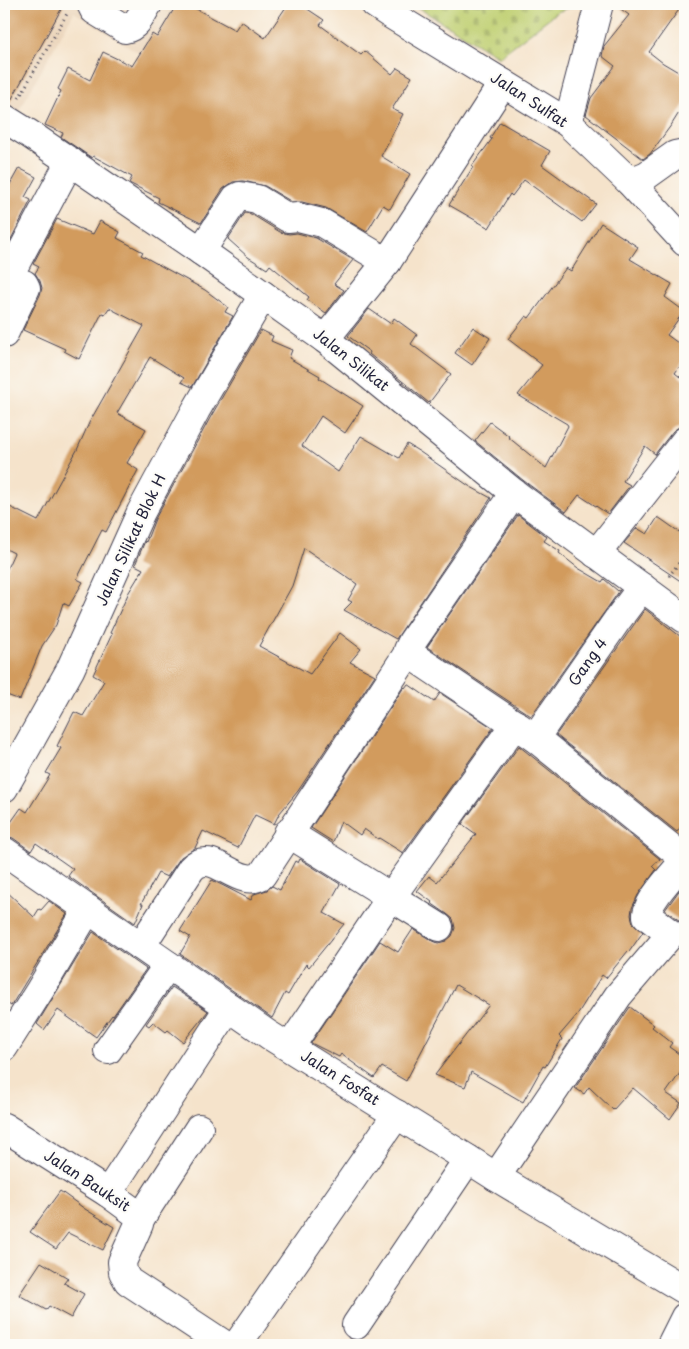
<svg xmlns="http://www.w3.org/2000/svg" width="689" height="1349" font-family="'Playpen Sans',sans-serif">
  <style>
    .built { fill: #ead3b8 }
    .cemetery { fill: url(#cemetery-stones); stroke: #707856 }
    .building { fill: #d29b5d }
    .lines { fill: none; stroke-linecap: round; stroke-linejoin: round }
    .minor-casing { stroke: #423f51; stroke-width: 30 }
    .major-casing { stroke: #423f51; stroke-width: 30 }
    .path { stroke: #423f51; stroke-width: 3; stroke-dasharray: 1 4; stroke-linecap: butt }
    .minor { stroke: #fff; stroke-width: 28 }
    .major { stroke: #fff; stroke-width: 28 }
    .labels { text-anchor: middle; stroke-width: 4.5; stroke-linejoin: round; paint-order: stroke }
    .street-label { font-size: 15px; fill: #22223b; stroke: #fdfcf7 }
  </style>
  <defs>
    <pattern id="cemetery-stones" width="16" height="16" patternUnits="userSpaceOnUse" patternTransform="scale(1.25)"><rect width="16" height="16" fill="#bfcf71"/><path d="M2 7V4a2 2 0 0 1 4 0v3zM10 15v-3a2 2 0 0 1 4 0v3z" fill="#a4b163"/></pattern>
  </defs>
  <rect width="100%" height="100%" fill="#fdfcf7"/>
  <filter id="ink" filterUnits="userSpaceOnUse"><feTurbulence type="fractalNoise" baseFrequency=".02" numOctaves="2"/><feDisplacementMap in="SourceGraphic" scale="10" xChannelSelector="R" yChannelSelector="G"/><feConvolveMatrix kernelMatrix="1 2 1 2 8 2 1 2 1" color-interpolation-filters="sRGB"/></filter>
  <filter id="wash" filterUnits="userSpaceOnUse"><feTurbulence type="fractalNoise" baseFrequency=".0096" numOctaves="4" result="noise"/><feDisplacementMap in="SourceGraphic" scale="20" xChannelSelector="R" yChannelSelector="G"/><feGaussianBlur stdDeviation="1.12" result="paint"/><feColorMatrix in="noise" values="0 0 0 0 0 0 0 0 0 0 0 0 0 0 0 0 0 1.4 0 .05"/><feComposite in="paint" operator="in"/></filter>
  <g filter="url(#wash)">
    <rect width="100%" height="100%" fill="#f5e3cb"/>
    <!-- built -->
    <polygon class="built" points="4,4 180,4 144,56 74,12 15,118 4,111"/>
    <!-- cemetery -->
    <polygon class="cemetery" points="412,4 580,4 557,12 499,57"/>
    <g id="blocks">
      <!-- building -->
      <g class="building">
        <polygon points="4,4 64,4 9,104 4,102"/>
        <polygon points="177,4 187,4 235,30 241,21 265,38 288,4 300,4 324,20 320,25 361,55 365,51 392,74 397,68 412,77 392,109 403,114 381,156 410,174 390,209 383,205 367,232 326,208 302,202 292,202 265,186 243,181 233,182 223,189 201,223 158,202 159,198 129,183 132,177 93,156 92,158 61,137 63,133 45,125 61,91 58,89 68,69 90,80 103,52 132,66 152,34 157,37"/>
        <polygon points="614,4 683,4 649,52 663,63 685,76 685,103 672,124 650,154 643,159 586,115 591,98 615,66 602,56 604,46 629,15"/>
        <polygon points="500,122 550,151 542,165 596,204 582,222 524,180 512,196 510,194 489,228 449,205 473,167 472,166 492,139 490,138"/>
        <polygon points="19,168 36,177 25,197 31,200 5,251 4,250 4,183 9,186"/>
        <polygon points="245,213 251,214 280,232 289,234 297,233 316,238 353,260 334,284 344,290 326,313 307,300 309,297 270,265 267,269 248,257 228,239"/>
        <polygon points="57,219 93,234 100,221 120,232 117,238 143,252 141,255 205,290 228,307 225,312 233,316 192,387 181,382 184,378 150,357 117,413 146,429 127,463 138,470 106,532 102,530 77,579 83,582 69,606 63,603 56,625 42,646 20,700 4,694 4,575 14,553 4,548 4,504 38,521 77,450 89,423 144,326 109,308 105,314 102,313 79,359 64,351 65,349 23,330 40,295 42,288 40,281 35,273 39,267 33,264"/>
        <polygon points="601,223 638,247 630,259 672,284 665,297 684,311 667,335 685,348 685,359 675,373 685,381 685,426 679,427 673,431 655,454 645,446 623,481 630,485 608,514 579,495 566,512 524,481 475,441 490,422 509,436 508,437 546,468 568,426 567,424 518,395 542,365 508,339 526,316 529,318 566,268 571,271"/>
        <polygon points="369,309 391,324 394,318 417,335 411,344 451,374 429,403 369,354 370,352 348,336"/>
        <polygon points="473,327 490,338 472,365 455,353"/>
        <polygon points="261,330 273,336 271,341 292,350 289,358 320,376 319,378 363,406 345,433 321,416 302,446 338,472 361,436 399,458 407,444 420,452 469,486 491,498 396,639 344,610 352,602 348,600 357,584 304,548 292,586 259,646 310,674 340,633 361,649 350,662 375,675 298,791 279,814 274,824 255,815 238,848 203,831 195,848 181,857 167,877 158,873 141,904 143,904 135,923 68,876 73,869 36,843 31,851 13,838 4,836 4,832 21,808 27,812 50,775 46,773 61,748 57,746 74,712 83,716 104,681 93,675 112,634 110,633 129,592 143,569 135,565 145,541 146,542 155,519 210,418"/>
        <polygon points="518,515 547,537 544,541 560,551 559,553 578,568 602,582 604,579 618,591 620,590 531,716 427,647"/>
        <polygon points="658,517 685,536 685,584 624,543 637,528 647,534"/>
        <polygon points="645,609 685,640 685,821 677,832 556,735"/>
        <polygon points="408,684 434,702 440,693 493,728 403,853 379,838 378,839 364,829 360,835 341,821 333,842 311,828 404,687 405,688"/>
        <polygon points="519,746 660,859 652,866 656,870 638,895 632,908 631,915 633,923 643,932 629,952 628,951 606,978 602,975 577,1015 559,1036 562,1039 545,1067 543,1066 523,1102 471,1072 465,1087 435,1075 489,1005 456,985 406,1081 382,1067 374,1078 341,1054 339,1057 311,1043 380,941 398,952 413,929 431,940 438,943 446,941 452,936 455,928 453,919 447,914 431,903 432,902 417,891 429,876 437,882 476,834 462,824"/>
        <polygon points="300,859 340,884 324,913 344,924 309,967 306,964 288,995 285,993 272,1018 180,954 190,937 180,931 212,880 251,900 254,894 267,890 272,886 280,890 295,861 298,863"/>
        <polygon points="681,888 685,891 685,913 680,921 665,910"/>
        <polygon points="4,889 34,917 39,909 41,910 49,901 67,914 11,1006 4,1001"/>
        <polygon points="93,932 146,969 113,1016 112,1015 96,1037 58,1010 44,1030 37,1024"/>
        <polygon points="172,987 208,1011 183,1042 168,1030 166,1032 153,1022 149,1026 146,1024"/>
        <polygon points="630,1007 654,1025 652,1027 672,1043 669,1047 685,1058 685,1066 666,1093 681,1103 670,1119 633,1088 613,1110 589,1087 584,1094 575,1088"/>
        <polygon points="60,1191 85,1209 114,1227 103,1250 68,1233 56,1249 30,1232"/>
        <polygon points="41,1262 68,1278 64,1283 84,1294 71,1318 49,1306 46,1310 19,1295"/>
      </g>
    </g>
  </g>
  <g filter="url(#ink)">
    <use href="#blocks" fill-opacity="0" stroke="#423f51" stroke-width="1"/>
    <g class="lines">
      <!-- minor casing -->
      <g class="minor-casing">
        <g id="minor">
          <path d="M91 4 94 10 125 29C137 27 142 14 148 4"/>
          <polyline points="4,118 28,133 201,251 325,339 514,493 685,619"/>
          <polyline points="568,123 599,4"/>
          <polyline points="630,182 647,175 675,155 685,153"/>
          <polyline points="201,251 236,198 240,196 257,199 288,218 298,217 322,223 387,262"/>
          <polyline points="4,334 26,288 24,284 10,280 10,274 70,161"/>
          <polyline points="325,339 387,262 503,83"/>
          <polyline points="514,493 412,642 408,650 408,653 535,738 685,859"/>
          <polyline points="596,554 685,441"/>
          <polyline points="535,738 618,619 642,587"/>
          <polyline points="4,788 70,670 141,512 196,410 263,295"/>
          <polyline points="288,833 391,897 290,1047"/>
          <polyline points="4,851 269,1035 468,1159 496,1177 685,1290"/>
          <polyline points="439,927 391,897 515,724"/>
          <path d="M141 946 191 869C212 845 238 891 262 875L408 653"/>
          <polyline points="4,1047 40,990 88,909"/>
          <polyline points="108,1050 168,965"/>
          <polyline points="4,1127 108,1193 138,1215 140,1219 139,1224 122,1262 123,1272 128,1281 225,1345"/>
          <path d="M496 1177 618 996 671 934 647 916C645 903 676 871 685 860"/>
          <polyline points="108,1193 229,1007"/>
          <polyline points="140,1219 199,1128"/>
          <polyline points="356,1325 468,1159"/>
          <polyline points="237,1345 397,1114"/>
          <polyline points="671,1345 685,1317"/>
        </g>
      </g>
      <!-- major casing -->
      <g class="major-casing">
        <polyline id="major" points="375,4 390,14 568,123 630,182 685,242"/>
      </g>
      <!-- path -->
      <g class="path">
        <polyline points="19,98 68,12"/>
        <polyline points="669,576 685,555"/>
      </g>
      <!-- minor -->
      <use href="#minor" class="minor"/>
      <!-- major -->
      <use href="#major" class="major"/>
    </g>
  </g>
  <g class="labels">
    <!-- street labels -->
    <g class="street-label">
      <text transform="translate(529 100) rotate(33)" y="5">Jalan Sulfat</text>
      <text transform="translate(351 360) rotate(38)" y="5">Jalan Silikat</text>
      <text transform="translate(131 540) rotate(-65)" y="5">Jalan Silikat Blok H</text>
      <text transform="translate(588 662) rotate(-55)" y="5">Gang 4</text>
      <text transform="translate(340 1078) rotate(32)" y="5">Jalan Fosfat</text>
      <text transform="translate(87 1181) rotate(33)" y="5">Jalan Bauksit</text>
    </g>
  </g>
  <!-- margin -->
  <rect width="689" height="1349" fill="none" stroke="#fdfcf7" stroke-width="20"/>
</svg>
